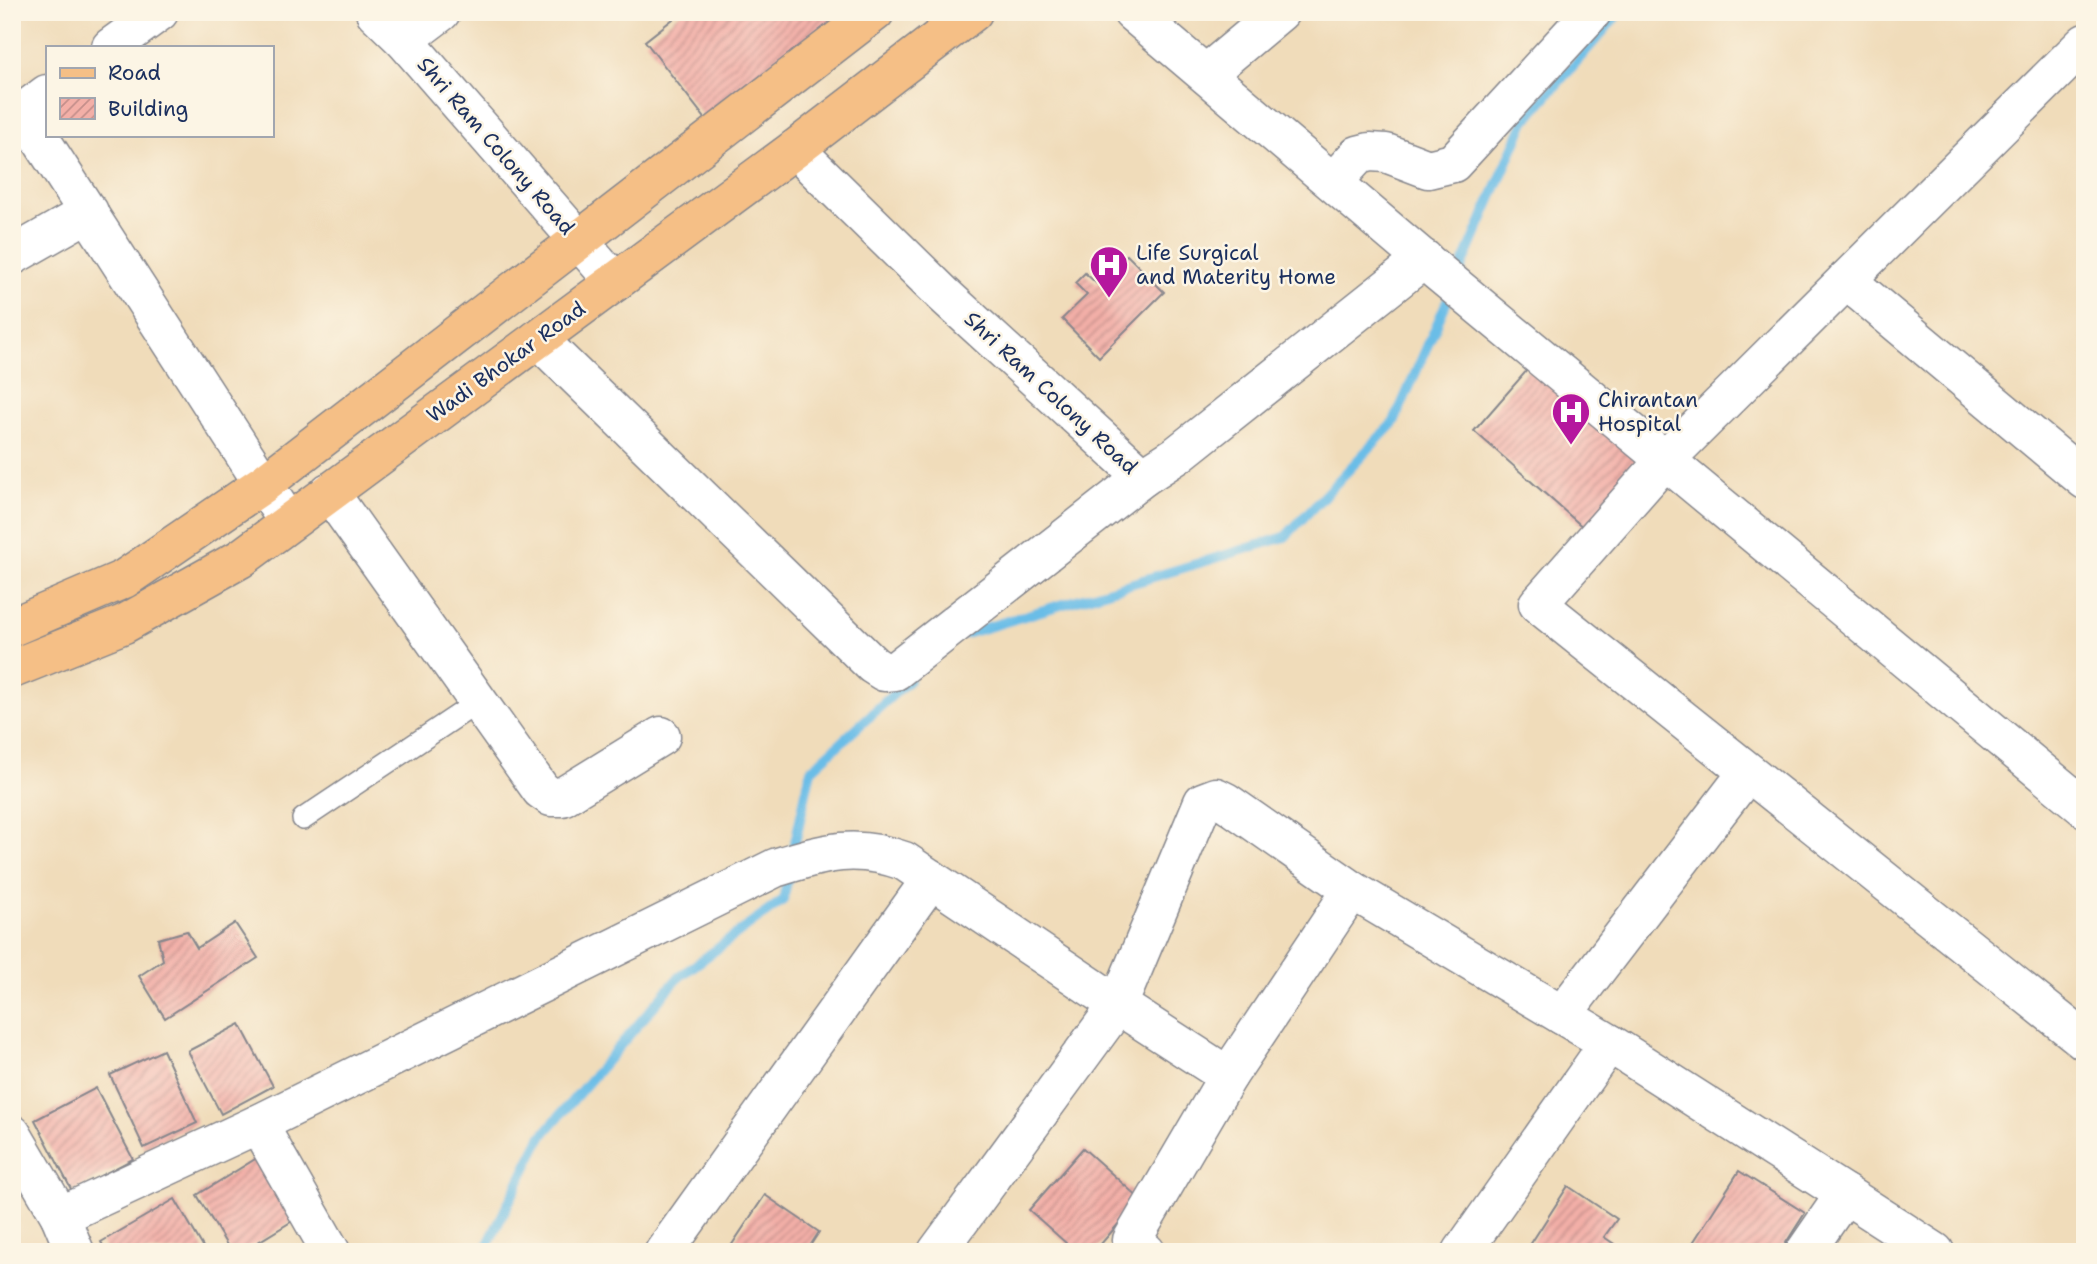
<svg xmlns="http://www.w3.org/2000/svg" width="2097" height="1264" font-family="'Shantell Sans',sans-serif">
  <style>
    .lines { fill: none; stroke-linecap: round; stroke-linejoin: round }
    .stream { stroke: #6bbde7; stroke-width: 10 }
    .building { fill: url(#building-hatch) }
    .service-casing { stroke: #86868c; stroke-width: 24 }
    .minor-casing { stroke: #86868c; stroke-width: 41 }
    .primary-casing { stroke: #86868c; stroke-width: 41 }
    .service { stroke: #fff; stroke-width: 21 }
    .minor { stroke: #fff; stroke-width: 38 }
    .primary { stroke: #f5bf86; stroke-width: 38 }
    .labels { text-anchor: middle; stroke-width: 5; stroke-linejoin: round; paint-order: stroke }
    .street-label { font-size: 21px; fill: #1b2f5e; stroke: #fcf5e5 }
    .poi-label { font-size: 21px; fill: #1b2f5e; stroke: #fcf5e5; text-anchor: start }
  </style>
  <defs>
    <pattern id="building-hatch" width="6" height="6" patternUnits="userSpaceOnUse" patternTransform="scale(1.75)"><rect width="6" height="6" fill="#f3afa7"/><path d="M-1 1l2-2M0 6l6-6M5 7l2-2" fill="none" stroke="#c48f8b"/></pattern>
  </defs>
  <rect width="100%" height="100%" fill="#fcf5e5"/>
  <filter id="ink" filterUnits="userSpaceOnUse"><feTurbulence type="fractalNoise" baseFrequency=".0143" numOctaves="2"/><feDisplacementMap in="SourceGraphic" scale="14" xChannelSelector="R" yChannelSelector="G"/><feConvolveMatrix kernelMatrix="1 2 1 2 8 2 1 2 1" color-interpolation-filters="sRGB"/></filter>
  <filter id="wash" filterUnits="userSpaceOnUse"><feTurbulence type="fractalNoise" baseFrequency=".00686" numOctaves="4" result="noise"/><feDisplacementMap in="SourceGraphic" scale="28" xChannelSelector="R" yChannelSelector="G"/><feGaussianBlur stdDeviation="1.57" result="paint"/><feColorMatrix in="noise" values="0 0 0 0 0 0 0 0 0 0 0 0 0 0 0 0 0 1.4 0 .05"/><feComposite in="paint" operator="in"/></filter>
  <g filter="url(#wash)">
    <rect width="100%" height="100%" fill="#f0dcba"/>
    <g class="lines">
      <!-- stream -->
      <g class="stream">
        <polyline points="1457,278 1525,121 1620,12"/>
        <polyline points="965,634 1285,537 1394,422 1451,292"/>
        <polyline points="792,856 811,770 909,680"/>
        <polyline points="484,1252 542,1136 679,977 783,900 789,872"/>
      </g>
    </g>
    <g id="blocks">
      <!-- building -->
      <g class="building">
        <polygon points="682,12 844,12 711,126 645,41"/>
        <polygon points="1127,255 1164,292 1099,357 1062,319 1087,295 1075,283 1085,273 1097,284"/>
        <polygon points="1535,361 1646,460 1585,529 1474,431"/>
        <polygon points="235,923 258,958 165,1018 139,976 163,960 158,939 187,931 197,948"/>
        <polygon points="240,1024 273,1086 221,1114 188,1051"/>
        <polygon points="163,1050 197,1123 144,1148 110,1075"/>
        <polygon points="96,1088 133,1159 72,1191 35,1120"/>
        <polygon points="1083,1148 1140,1199 1094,1252 1076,1252 1029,1210"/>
        <polygon points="257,1158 294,1220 242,1252 231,1252 197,1195"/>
        <polygon points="1739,1171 1805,1213 1780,1252 1687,1252"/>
        <polygon points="1568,1186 1617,1219 1604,1237 1626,1252 1540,1252 1530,1245"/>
        <polygon points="765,1195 819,1232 806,1252 727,1252"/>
        <polygon points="175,1199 206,1252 107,1252 101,1242"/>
      </g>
    </g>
  </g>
  <g filter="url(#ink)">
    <use href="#blocks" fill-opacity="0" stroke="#86868c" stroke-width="2"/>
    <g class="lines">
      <!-- service casing -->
      <g class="service-casing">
        <polyline id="service" points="303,819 478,702"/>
      </g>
      <!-- minor casing -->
      <g class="minor-casing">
        <g id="minor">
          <polyline points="375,12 404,40 615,282"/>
          <polyline points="1132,12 1437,271 2085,808"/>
          <polyline points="404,40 441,12"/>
          <polyline points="2085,43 1666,459 1538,604 2085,1041"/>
          <polyline points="111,47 159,12"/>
          <polyline points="1207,73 1280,12"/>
          <polyline points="47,94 23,112 288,522"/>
          <polyline points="795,149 944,295 1143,477 1177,455 1424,259"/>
          <polyline points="1333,182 1358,155 1370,152 1386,153 1428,169 1453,163 1592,12"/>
          <polyline points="12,256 89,212"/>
          <polyline points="1846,280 2085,480"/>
          <polyline points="538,339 873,665 884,672 895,671 1143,477"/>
          <polyline points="329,492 541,790 551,797 562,797 661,736"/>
          <polyline points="1562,1015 1748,772"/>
          <polyline points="1228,1076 1118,1005 1203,802 1216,797 1226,802 1352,890"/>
          <polyline points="258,1124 331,1252"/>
          <path d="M12 1134 60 1216 258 1124 775 868C824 853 854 843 904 861L1118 1005 937 1252"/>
          <polyline points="1845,1194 1935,1252"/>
          <polyline points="60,1216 75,1252"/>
          <polyline points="664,1252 931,879"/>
          <polyline points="1146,1252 1132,1240 1228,1076 1352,890 1609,1043 1845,1194 1805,1252"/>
          <polyline points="1462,1252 1609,1043"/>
        </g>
      </g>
      <!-- primary casing -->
      <g class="primary-casing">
        <g id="primary">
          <polyline points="12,627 124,579 263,484 875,12"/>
          <polyline points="12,669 124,624 240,559 795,149 973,12"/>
        </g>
      </g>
      <!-- service -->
      <use href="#service" class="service"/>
      <!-- minor -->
      <use href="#minor" class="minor"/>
      <!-- primary -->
      <use href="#primary" class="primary"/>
    </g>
  </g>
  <!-- icons -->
  <defs>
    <g id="hospital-pin" transform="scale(2.0125)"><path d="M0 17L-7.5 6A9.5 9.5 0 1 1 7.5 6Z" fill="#b5179e" stroke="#fcf5e5"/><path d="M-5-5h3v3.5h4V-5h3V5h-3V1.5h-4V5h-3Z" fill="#fff"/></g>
  </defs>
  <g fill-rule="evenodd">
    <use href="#hospital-pin" x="1109" y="265"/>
    <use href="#hospital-pin" x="1571" y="412"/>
  </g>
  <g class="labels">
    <!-- street labels -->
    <g class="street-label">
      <text transform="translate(496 146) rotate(49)" y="7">Shri Ram Colony Road</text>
      <text transform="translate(506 362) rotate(-36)" y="7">Wadi Bhokar Road</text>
      <text transform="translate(1051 393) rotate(43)" y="7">Shri Ram Colony Road</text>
    </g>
    <!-- poi labels -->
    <g class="poi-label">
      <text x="1136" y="260">Life Surgical<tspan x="1136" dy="24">and Materity Home</tspan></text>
      <text x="1598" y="407">Chirantan<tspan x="1598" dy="24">Hospital</tspan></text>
    </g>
  </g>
  <!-- margin -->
  <rect width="2097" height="1264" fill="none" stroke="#fcf5e5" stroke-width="42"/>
  <!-- legend -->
  <rect x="46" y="46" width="228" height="91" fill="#fcf5e5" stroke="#a2a6af" stroke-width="2"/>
  <rect x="60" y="68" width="35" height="10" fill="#f5bf86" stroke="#a2a6af" stroke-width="2"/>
  <text x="108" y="80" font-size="21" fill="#1b2f5e">Road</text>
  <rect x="60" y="98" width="35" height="21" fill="url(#building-hatch)" stroke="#a2a6af" stroke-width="2"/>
  <text x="108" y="116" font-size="21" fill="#1b2f5e">Building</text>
</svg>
